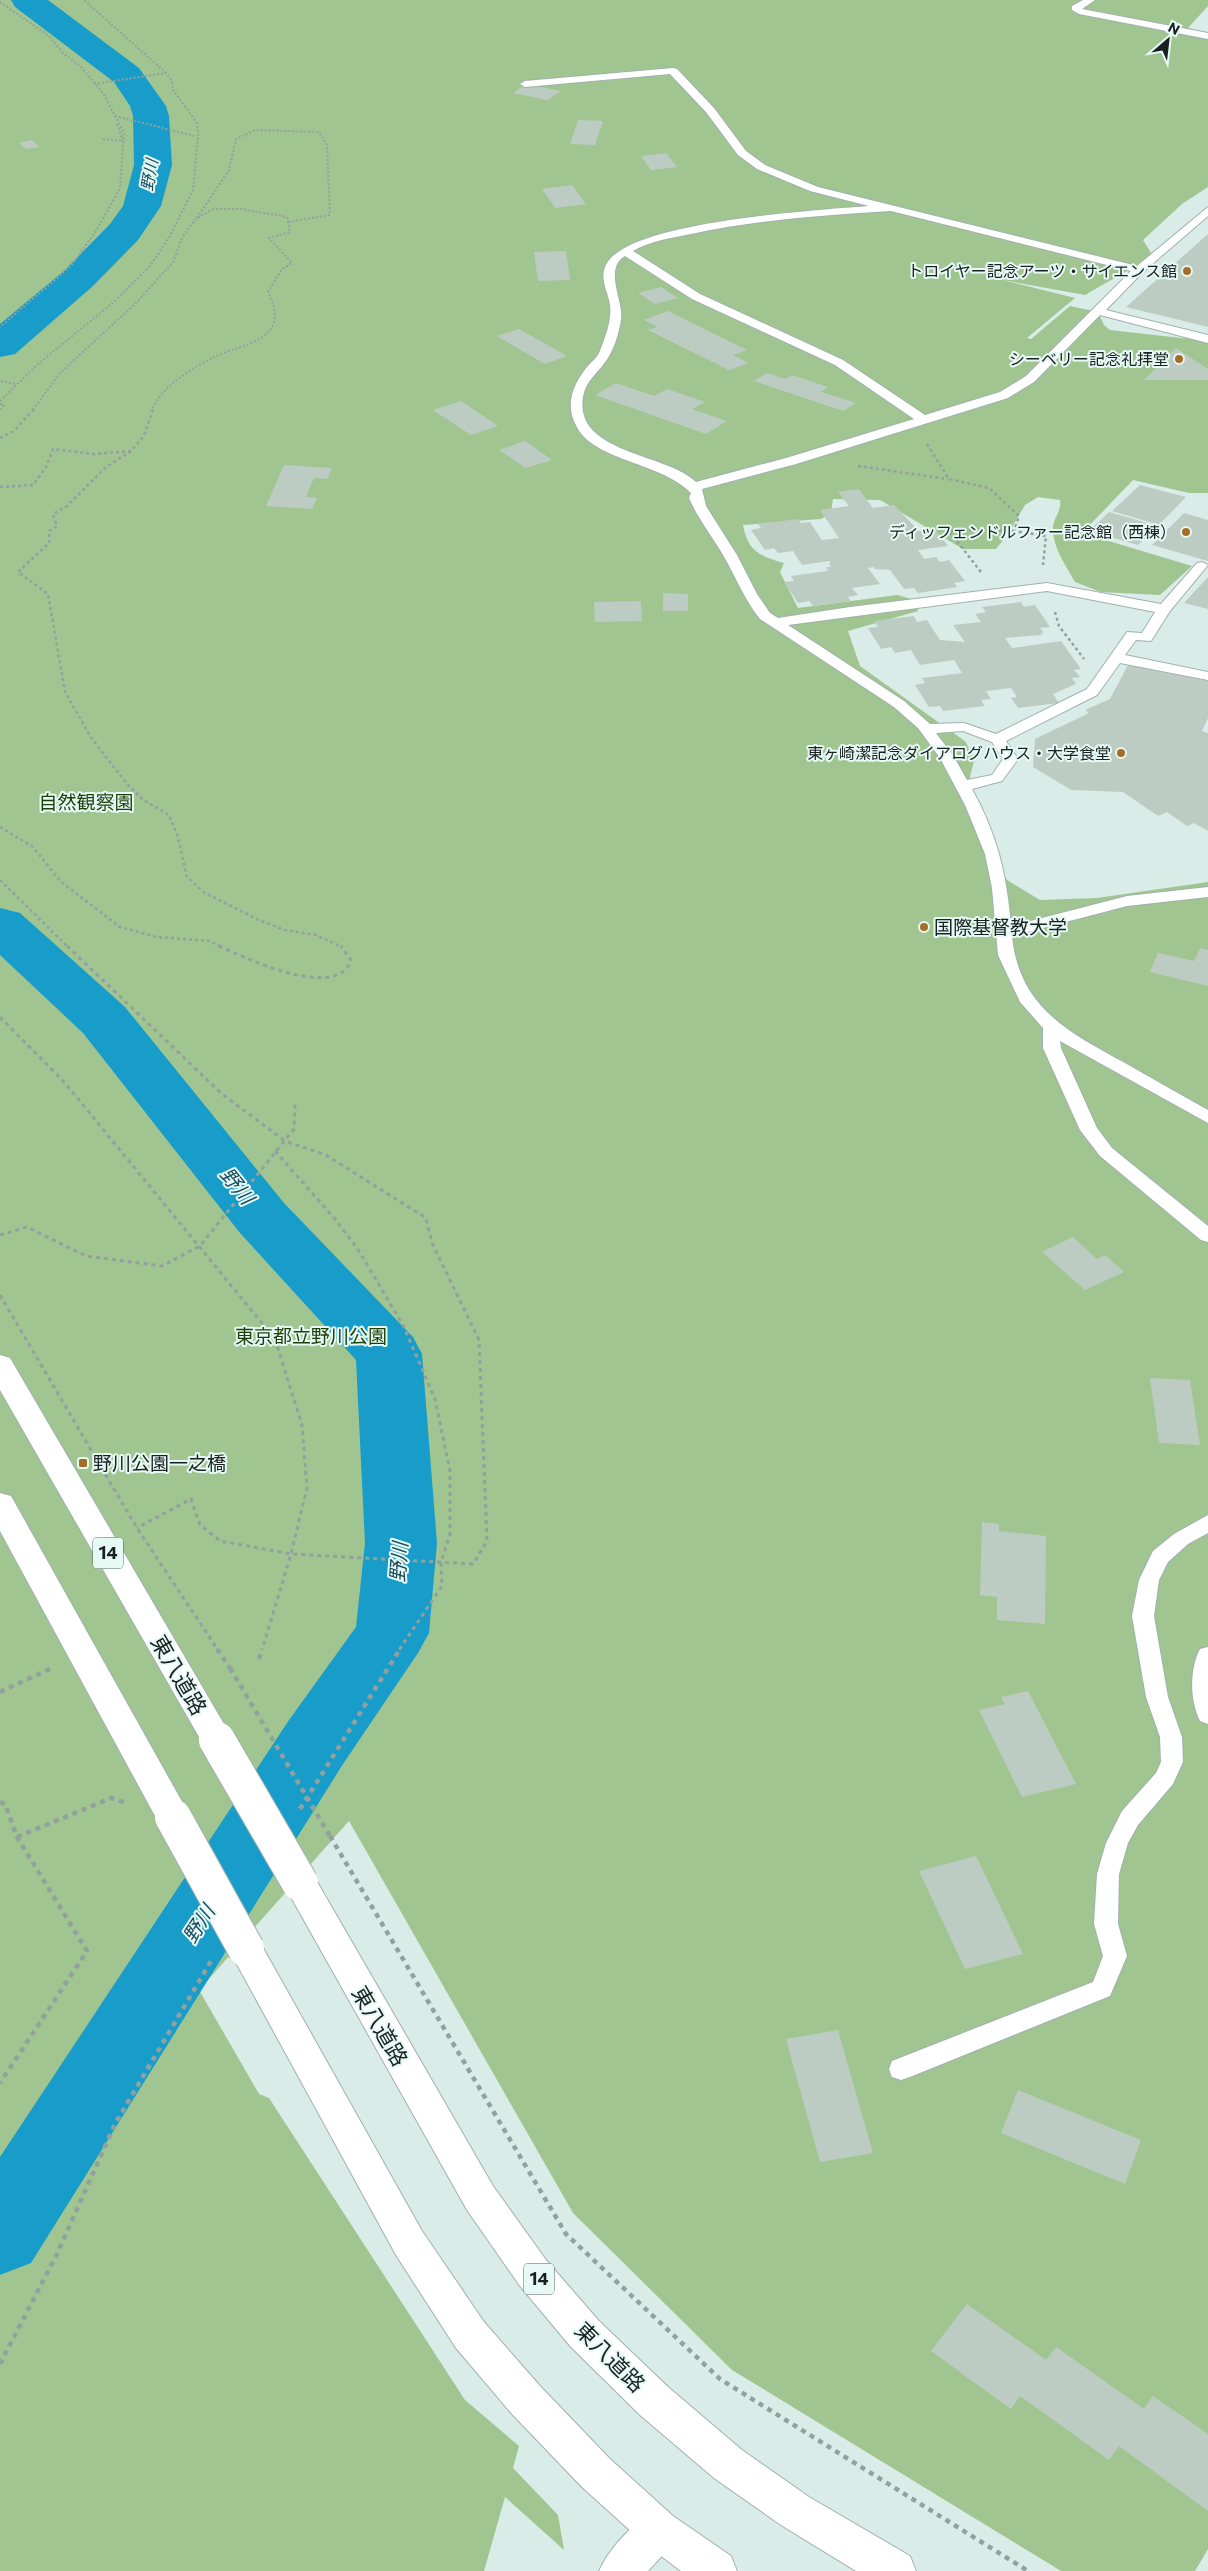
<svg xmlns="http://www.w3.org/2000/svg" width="1208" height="2571" font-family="Commissioner,'Noto Sans JP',sans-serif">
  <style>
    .green { fill: #a0c591 }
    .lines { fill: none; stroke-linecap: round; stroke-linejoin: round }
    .river { fill: #189dca; fill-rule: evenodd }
    .building { fill: #bdccc3 }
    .lane-casing { stroke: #a0b1ae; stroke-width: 2 }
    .street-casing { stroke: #a0b1ae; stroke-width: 2 }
    .primary-casing { stroke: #a0b1ae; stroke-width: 2 }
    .path-far3 { stroke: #93a19e; stroke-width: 2; stroke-dasharray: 2 2; stroke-linecap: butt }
    .path-far2 { stroke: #93a19e; stroke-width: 2.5; stroke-dasharray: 3 3; stroke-linecap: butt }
    .path-far1 { stroke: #93a19e; stroke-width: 3; stroke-dasharray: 4 4; stroke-linecap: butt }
    .path { stroke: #93a19e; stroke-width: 4.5; stroke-dasharray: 5 5; stroke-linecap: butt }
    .lane { fill: #fff; fill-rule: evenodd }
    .street { fill: #fff; fill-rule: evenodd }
    .primary { fill: #fff; fill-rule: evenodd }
    .primary-bridge-casing { stroke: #a0b1ae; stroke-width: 38; stroke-linecap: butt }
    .path-bridge-far1 { stroke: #93a19e; stroke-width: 2; stroke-dasharray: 2 2; stroke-linecap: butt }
    .path-bridge { stroke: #93a19e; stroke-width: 4.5; stroke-dasharray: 5 5; stroke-linecap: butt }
    .primary-bridge { stroke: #fff; stroke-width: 36 }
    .poi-dot { fill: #a46d28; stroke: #e6f9f5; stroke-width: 2 }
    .labels { text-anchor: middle; stroke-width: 4; stroke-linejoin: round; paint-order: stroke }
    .far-water-label { font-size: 16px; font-style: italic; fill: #194a5d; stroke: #e6f9f5 }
    .far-poi-label { font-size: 16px; fill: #19201f; stroke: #e6f9f5; text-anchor: end }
    .shield { fill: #e6f9f5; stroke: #56615f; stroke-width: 1 }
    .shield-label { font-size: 18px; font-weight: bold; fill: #19201f }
    .park-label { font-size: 19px; fill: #1b3f07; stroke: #e6f9f5 }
    .poi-label { font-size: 19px; fill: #19201f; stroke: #e6f9f5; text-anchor: start }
    .water-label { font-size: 20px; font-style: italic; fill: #194a5d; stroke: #e6f9f5 }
    .near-street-label { font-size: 22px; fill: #19201f; stroke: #e6f9f5 }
  </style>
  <rect width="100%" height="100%" fill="#d9ece8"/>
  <!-- green -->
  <path class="green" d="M0 0H1208V6L1188 28 1208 33V187L1182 204 1143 240 1153 256 1085 295 1003 280 1075 298 1027 338 1031 339 1070 306 1098 312 1104 325 1110 330 1208 341V493H1189L1133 480 1082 533 1192 566 1160 595 1101 592 1075 582C1067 567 1053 548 1053 530 1052 519 1062 512 1060 500L1038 497 1025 505 1008 534 996 549H963L880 500 833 499 831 513 821 519 743 525C748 552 760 556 784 563L780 572 798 608 897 595 915 600 918 611 848 631 860 666 966 742 974 761 965 796 1007 880 1040 900 1097 898 1208 882V2549L1195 2571H1061L732 2370 573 2213 349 1821 199 1990 259 2094 269 2098 465 2400 519 2446 513 2468 558 2515 564 2550 505 2497 484 2571H0Z"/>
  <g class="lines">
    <!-- river -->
    <g class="river">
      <polygon points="11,0 48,0 139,68 166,106 169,116 172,165 161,206 138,240 93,286 15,354 0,357 0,324 65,270 110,224 123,206 134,165 133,116 130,106 114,82 15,7"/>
      <polygon points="0,908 20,913 125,1007 284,1203 413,1337 422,1354 437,1543 429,1633 418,1653 343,1764 31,2263 0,2275 0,2157 289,1720 356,1627 365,1543 356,1360 240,1233 83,1033 0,955"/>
    </g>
  </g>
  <!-- building -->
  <g class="building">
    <polygon points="526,84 561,91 548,100 513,93"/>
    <polygon points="578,120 603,121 595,145 570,144"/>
    <polygon points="32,140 39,147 26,149 19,143"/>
    <polygon points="666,153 677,167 651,170 641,156"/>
    <polygon points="572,185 586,204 555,208 542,189"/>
    <polygon points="1208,234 1208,327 1126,307"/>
    <polygon points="566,251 570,280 538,281 534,252"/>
    <polygon points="661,287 678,298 655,304 638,293"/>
    <polygon points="668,311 747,350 733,355 749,363 729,370 648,330 658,327 644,320"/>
    <polygon points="519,329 567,356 545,364 497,336"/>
    <polygon points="1176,348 1208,369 1208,380 1144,380"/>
    <polygon points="767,373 785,379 792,375 828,387 821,392 856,403 843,411 754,381"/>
    <polygon points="616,383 654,396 667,389 705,402 692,409 727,421 706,434 595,395"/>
    <polygon points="461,401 498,426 471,435 433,410"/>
    <polygon points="525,441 552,460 526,468 499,450"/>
    <polygon points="284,465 332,468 327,479 314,478 306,497 317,498 312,509 266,506"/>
    <polygon points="1140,485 1186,497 1159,525 1112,511"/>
    <polygon points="859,489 873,508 894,505 919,531 935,529 948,546 918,550 924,559 936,557 940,562 949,560 965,581 954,583 957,587 918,593 914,588 904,589 890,570 875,569 874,567 868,568 880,584 852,588 858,595 848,597 851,601 813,606 809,601 798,603 784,582 794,581 791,576 828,571 826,567 831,567 829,563 831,563 829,561 802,565 793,551 778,553 774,548 765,550 751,530 761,528 758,524 798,519 801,523 810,522 822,540 839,538 820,510 849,506 838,492"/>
    <polygon points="1109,512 1158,526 1138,545 1089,531"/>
    <polygon points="1184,513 1208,520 1208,561 1152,545"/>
    <polygon points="1208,577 1208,609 1184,603"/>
    <polygon points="663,593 688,594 688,611 663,611"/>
    <polygon points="641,601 642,621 595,622 594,602"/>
    <polygon points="1021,602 1024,607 1035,605 1050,627 1040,628 1044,633 1041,633 1042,635 1005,638 1012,648 1061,641 1081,669 1074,670 1080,677 1072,678 1076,684 1053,694 1059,703 1018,708 1011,698 1017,697 1011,688 986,691 991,699 981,700 985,706 943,711 940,706 929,707 915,685 925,683 922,678 962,673 954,660 920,665 911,650 895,653 891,647 881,649 868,628 878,627 874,621 914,616 917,622 927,620 940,640 965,642 953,625 981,622 975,614 986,612 982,607"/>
    <polygon points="1128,665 1208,681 1208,718 1202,731 1208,733 1208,831 1194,823 1187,826 1167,812 1158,816 1123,792 1071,790 1033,767 1035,739 1089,713 1085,710 1110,699"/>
    <polygon points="1200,948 1208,950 1208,986 1150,972 1158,953 1194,961"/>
    <polygon points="1073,1237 1097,1259 1105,1255 1124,1272 1085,1290 1042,1252"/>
    <polygon points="1150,1378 1190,1380 1200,1445 1159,1443"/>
    <polygon points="982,1522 999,1524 999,1531 1046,1536 1045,1624 997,1620 997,1597 980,1595"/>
    <polygon points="1028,1691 1076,1784 1022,1797 979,1710 1005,1704 1001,1697"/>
    <polygon points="976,1856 1023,1954 965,1969 919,1871"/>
    <polygon points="838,2030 873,2153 820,2162 786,2039"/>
    <polygon points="1018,2090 1141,2140 1125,2184 1001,2133"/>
    <polygon points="967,2304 1046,2360 1056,2347 1144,2409 1153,2396 1208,2434 1208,2511 1119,2446 1109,2460 1020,2396 1011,2409 931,2351"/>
  </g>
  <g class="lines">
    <!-- lane casing -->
    <g class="lane-casing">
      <g id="lane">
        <polygon points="1083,0 1095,0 1082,9 1208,33 1208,39 1079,14 1072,10 1072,6"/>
        <path d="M673 68 677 69 714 108 746 151 765 165 818 187 1137 266 1208 207V216L1143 272 1106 310 1208 335V343L1100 315 1034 382 1008 398 796 464 702 489 706 506 737 555 757 594 770 613 778 618 850 607 1047 583 1161 604 1197 563 1202 562 1208 565 1170 611 1151 641 1136 640 1125 655 1208 672V680L1120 663 1097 695 1006 741 1018 759 1016 762 1002 781 972 789C997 834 1007 875 1011 926L1127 896 1208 887V897L1127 906 1012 936C1019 1007 1068 1032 1125 1063 1152 1079 1180 1094 1208 1110V1123L1060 1041 1061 1048 1097 1128 1112 1148 1208 1226V1242L1201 1240 1100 1156 1080 1130 1043 1048V1028L1020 1002 998 955 992 888 985 854 965 805 940 758 918 728 894 707 760 619C744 599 736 577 723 555 712 536 698 519 689 498L691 493C662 463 597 461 578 429 564 406 572 386 587 367 591 362 597 358 599 353 605 338 612 321 610 305 608 291 599 279 606 265 626 221 821 210 869 206L810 191 757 169 738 155 706 112 670 74 525 87 520 84 525 81ZM891 211 1131 271 1026 376 1000 392 925 415 843 360 700 294 633 251C650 241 671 238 691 234 756 220 824 215 891 211ZM625 256 692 299 835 365 914 419 786 458 696 482C667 453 574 454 583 397 586 379 601 371 609 356 615 346 619 332 621 320 624 301 603 269 625 256ZM1047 591 1155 612 1142 633 1127 632 1087 689 996 734 964 723 930 724 904 701 788 625ZM963 731 992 742 1003 759 992 775 967 780 954 757 936 733Z"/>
        <polygon points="1208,1515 1208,1533 1188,1544 1168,1562 1159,1580 1154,1616 1168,1697 1182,1737 1183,1762 1173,1784 1138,1825 1128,1843 1119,1874 1118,1924 1127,1956 1110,1996 910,2077 901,2080 892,2077 889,2069 892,2061 1093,1982 1103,1956 1094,1924 1097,1874 1106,1843 1122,1811 1156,1773 1161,1762 1160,1737 1146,1697 1132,1616 1139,1580 1153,1551 1174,1534"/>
        <path d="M1208 1647V1724L1200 1721C1190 1701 1189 1670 1200 1649Z"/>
      </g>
    </g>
    <!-- street casing -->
    <g class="street-casing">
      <path id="street" d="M659 2510 673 2516 679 2530 673 2544 648 2571H599C610 2547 635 2520 659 2510Z"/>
    </g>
    <!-- primary casing -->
    <g class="primary-casing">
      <g id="primary">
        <polygon points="0,1355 10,1358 228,1731 233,1740 228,1749 217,1753 206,1749 0,1390"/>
        <polygon points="0,1493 11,1496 185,1807 190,1817 185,1827 173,1831 161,1827 0,1531"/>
        <polygon points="300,1869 312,1873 493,2186 546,2260 599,2321 668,2387 742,2450 809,2497 910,2556 916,2571 856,2571 781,2525 714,2478 640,2415 571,2347 520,2286 467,2210 283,1883 288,1873"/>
        <polygon points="246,1934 258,1939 422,2231 484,2322 540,2386 610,2459 673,2516 731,2556 737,2571 681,2571 645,2544 582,2487 512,2414 456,2348 396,2255 234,1959 229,1949 234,1939"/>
      </g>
    </g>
    <!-- path-far3 -->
    <g class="path-far3">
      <polyline points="0,2 49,36 63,53 80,66 103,93 124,133 120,188 96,231 71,266 0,327"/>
      <polyline points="94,84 166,73"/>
      <polyline points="103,139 123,141 117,124"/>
      <polyline points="197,218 229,170 236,139 255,130 319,132 327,145 330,215 288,222"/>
      <polyline points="1,381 15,384"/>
      <polyline points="0,401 37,365 116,300 150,266 170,236 193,190 198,136 197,123 173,90 172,81 166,73 84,0"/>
      <polyline points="0,404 4,405 0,410"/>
      <path d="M33 410 60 373 136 303 173 262 182 238 195 220 213 209H241L287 217 290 232 269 238 292 263 282 269 268 292C293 340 245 343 216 356 193 368 162 385 152 410"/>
    </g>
    <!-- path-far2 -->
    <g class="path-far2">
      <polyline points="0,438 14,431 34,409"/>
      <polyline points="927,444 949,479 989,488 1019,516 1014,531 1046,536 1043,565"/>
      <polyline points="131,451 106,467 67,506 53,514 57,526 49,531 49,543 18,572 48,594 65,692 92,739 128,785 142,799 169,815 178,837 187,877 205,893 259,920 285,930 316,935 342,947"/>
      <polyline points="858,466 948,479"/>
      <polyline points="0,487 33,485 46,467 53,449 94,454 131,451 144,436 153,409"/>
      <polyline points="981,572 949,531 977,529 1014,531"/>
      <polyline points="1055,612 1059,626 1084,659"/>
      <polyline points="0,827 33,847 60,881 120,927 157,937 209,941 222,947"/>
      <polyline points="0,880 68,947"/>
    </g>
    <!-- path-far1 -->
    <g class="path-far1">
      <polyline points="67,946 222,1094 285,1141 326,1155 426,1218 432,1243 479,1340 487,1541 473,1564 291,1554 220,1541 200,1525 191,1499 137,1528"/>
      <path d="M219 946C246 958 337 1002 351 960L341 946"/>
      <polyline points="0,1017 65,1083 275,1339 302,1425 307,1488 291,1554 262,1650"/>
      <polyline points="275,1151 335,1219 357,1248 403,1325 435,1399 450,1471 450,1534 441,1562 442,1586 399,1650"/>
      <polyline points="0,1235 27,1227 86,1256 162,1266 200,1246 294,1129 295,1103"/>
      <polyline points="0,1295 137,1528 218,1650"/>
    </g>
    <!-- path -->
    <g class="path">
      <polyline points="217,1649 230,1668"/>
      <polyline points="259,1659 262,1649"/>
      <polyline points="0,1692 54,1667"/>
      <polyline points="0,1802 5,1804 17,1837 87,1951 0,2083"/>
      <polyline points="300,1809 400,1649"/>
      <polyline points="330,1836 566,2234 720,2379 1028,2571"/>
      <polyline points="17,1837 111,1798 126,1803"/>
      <polyline points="0,2364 57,2254 115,2124 211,1961"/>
    </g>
    <!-- lane -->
    <use href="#lane" class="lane"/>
    <!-- street -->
    <use href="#street" class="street"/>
    <!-- primary -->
    <use href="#primary" class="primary"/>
    <!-- primary-bridge casing -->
    <g class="primary-bridge-casing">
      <g id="primary-bridge">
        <polyline points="217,1740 300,1883"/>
        <polyline points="173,1817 246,1949"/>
      </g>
    </g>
    <!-- path-bridge-far1 -->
    <polyline class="path-bridge-far1" points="115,116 194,136"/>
    <!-- path-bridge -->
    <polyline class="path-bridge" points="230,1668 330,1836"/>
    <!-- primary-bridge -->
    <use href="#primary-bridge" class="primary-bridge"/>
  </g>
  <!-- markers -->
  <g class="poi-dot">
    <circle cx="1187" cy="271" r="5"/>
    <circle cx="1179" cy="359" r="5"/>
    <circle cx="1186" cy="532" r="5"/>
    <circle cx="1121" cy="753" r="5"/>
    <circle cx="924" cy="927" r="5"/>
    <rect x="78" y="1458" width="10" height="10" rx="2.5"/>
  </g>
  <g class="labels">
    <!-- far-water labels -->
    <g class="far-water-label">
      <text transform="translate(149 175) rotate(-80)" y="6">野川</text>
    </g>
    <!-- far-poi labels -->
    <g class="far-poi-label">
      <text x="1177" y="277">トロイヤー記念アーツ・サイエンス館</text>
      <text x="1169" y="365">シーベリー記念礼拝堂</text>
      <text x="1176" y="538">ディッフェンドルファー記念館（西棟）</text>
      <text x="1111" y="759">東ヶ崎潔記念ダイアログハウス・大学食堂</text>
    </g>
    <!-- shield labels -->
    <g class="shield">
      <rect x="93" y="1537.5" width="30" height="31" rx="4"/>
      <rect x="524" y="2263.5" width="30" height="31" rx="4"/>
    </g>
    <g class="shield-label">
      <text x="108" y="1559">14</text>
      <text x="539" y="2285">14</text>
    </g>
    <!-- park labels -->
    <g class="park-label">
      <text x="86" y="809">自然観察園</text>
      <text x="311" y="1343">東京都立野川公園</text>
    </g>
    <!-- poi labels -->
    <g class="poi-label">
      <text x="934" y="934">国際基督教大学</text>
      <text x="93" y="1470">野川公園一之橋</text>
    </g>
    <!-- water labels -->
    <g class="water-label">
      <text transform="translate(237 1186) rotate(51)" y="7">野川</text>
      <text transform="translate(399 1562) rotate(-86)" y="7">野川</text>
      <text transform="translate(199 1924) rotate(-57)" y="7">野川</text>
    </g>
    <!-- near-street labels -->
    <g class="near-street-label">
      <text transform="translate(179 1675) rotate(60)" y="8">東八道路</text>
      <text transform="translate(380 2026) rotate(60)" y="8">東八道路</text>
      <text transform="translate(610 2357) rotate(45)" y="8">東八道路</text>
    </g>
  </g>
  <!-- north arrow -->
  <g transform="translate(1168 40) rotate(28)" stroke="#e6f9f5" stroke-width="4" paint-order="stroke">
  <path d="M0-4L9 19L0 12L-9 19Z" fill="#19201f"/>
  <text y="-8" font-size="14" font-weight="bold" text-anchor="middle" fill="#19201f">N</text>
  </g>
</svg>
